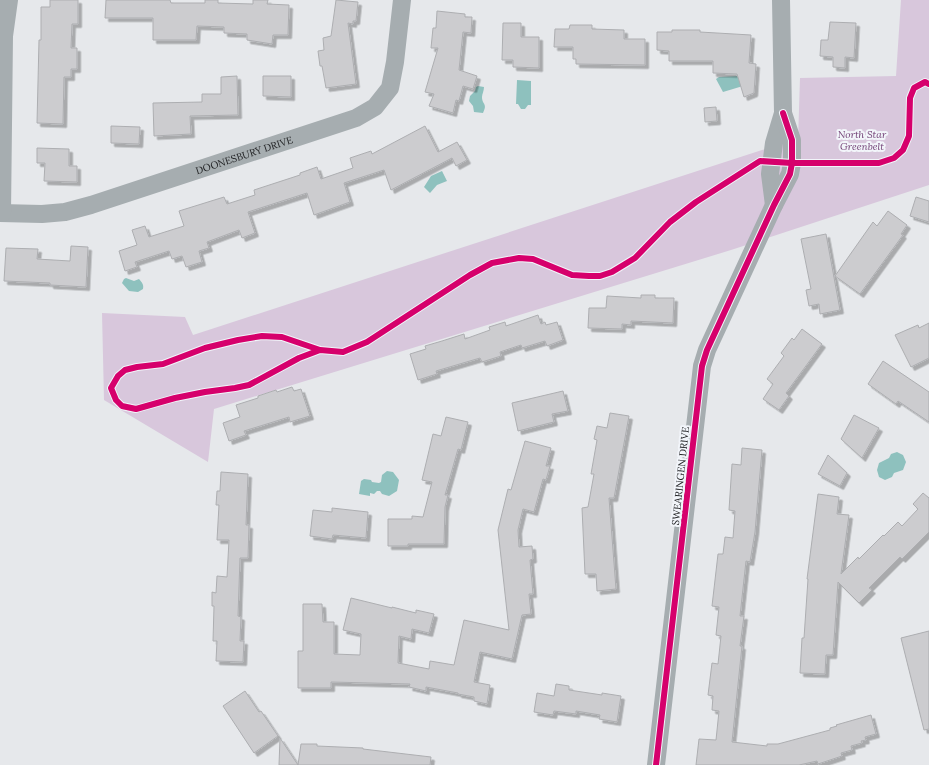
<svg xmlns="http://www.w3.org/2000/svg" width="929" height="765" font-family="Lora,serif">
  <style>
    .green { fill: #d8c7dc }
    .water { fill: #8ec1be }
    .building { fill: #cccccf; stroke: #adaeb1; filter: url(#shadow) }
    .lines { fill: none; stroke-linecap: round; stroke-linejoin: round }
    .street { stroke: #a6adb0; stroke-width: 18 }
    .cycleway-casing { stroke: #f2f5fa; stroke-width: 8 }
    .cycleway { stroke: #d6006c; stroke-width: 6 }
    .labels { text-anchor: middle; stroke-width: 4; stroke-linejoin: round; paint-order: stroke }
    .park-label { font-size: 10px; font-style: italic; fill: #734277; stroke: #f2f5fa }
    .street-label { font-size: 10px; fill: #202123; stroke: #f2f5fa }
  </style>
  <defs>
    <filter id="shadow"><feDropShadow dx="3.5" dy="3.5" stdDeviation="0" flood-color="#0004"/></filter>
  </defs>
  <rect width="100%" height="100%" fill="#e6e8eb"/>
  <!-- green -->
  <polygon class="green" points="901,0 929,0 929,185 731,250 214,409 208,462 104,400 102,313 185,317 193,335 762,150 798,141 800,78 896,76"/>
  <!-- water -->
  <g class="water">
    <polygon points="740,76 743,86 723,92 716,79 719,77"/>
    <polygon points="517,80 531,81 531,105 528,105 525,109 521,109 518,104 516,104"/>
    <path d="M478 86 484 87C484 91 482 94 482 97 482 105 488 103 483 113L474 112 473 106 469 101 470 96 475 91 476 87Z"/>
    <polygon points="442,171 447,181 437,185 430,193 424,187 431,176"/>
    <path d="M126 278 134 281 139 279C142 283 144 284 143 289L138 292 129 291 122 283 124 279Z"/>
    <polygon points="897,452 903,455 906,462 903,470 894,473 892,477 885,480 879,477 877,470 879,463 889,458 891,454"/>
    <polygon points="387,471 393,472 399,480 397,491 389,496 382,494 380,491 377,491 374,494 370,493 370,496 359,494 361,481 364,479 371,480 372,482 379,483 381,482 382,475"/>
  </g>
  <!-- building -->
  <g class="building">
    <polygon points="50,0 78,0 78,24 72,24 71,48 77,48 77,69 71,69 71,77 64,77 63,124 37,123 39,40 41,40 41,7 50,7"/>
    <polygon points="106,0 170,0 171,3 205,3 205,0 218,0 218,3 253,4 253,0 268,0 267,4 289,5 288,35 273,35 272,44 247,40 247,34 224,33 224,27 197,26 196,40 153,40 153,18 105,18"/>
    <polygon points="336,0 358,2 356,21 353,21 353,24 348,23 356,84 326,88 322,66 320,66 318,51 324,50 323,38 331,36"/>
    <polygon points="437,11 465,14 465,17 472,17 471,33 463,32 459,70 477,76 473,89 463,86 459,101 456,100 453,113 429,106 434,94 425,92 438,48 431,48 433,28 436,28"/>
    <polygon points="830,22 856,23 854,58 845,57 845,68 833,67 833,57 820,56 821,40 828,40"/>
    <polygon points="503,23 521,23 521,37 539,37 539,68 513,67 513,60 502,60"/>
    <polygon points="570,25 592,25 592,29 624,30 624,39 645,39 645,65 576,64 576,59 573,59 573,47 554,47 555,29 569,29"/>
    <polygon points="672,30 700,30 700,32 751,35 749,63 756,64 754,93 744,97 737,74 713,73 713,61 669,61 669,51 657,50 657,32 672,32"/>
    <polygon points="237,76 238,115 190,116 191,134 154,136 153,103 202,102 202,94 221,94 221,77"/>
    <polygon points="263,76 291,76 291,97 263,96"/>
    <polygon points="716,107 717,121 705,122 704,108"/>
    <polygon points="111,126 140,127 139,144 111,143"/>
    <polygon points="425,126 438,152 457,142 467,160 456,166 452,158 391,190 384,170 344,183 350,202 314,215 307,193 248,212 255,233 242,238 239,230 207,242 209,248 199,251 202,262 186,267 182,256 172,259 169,251 135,262 137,267 125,271 119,251 137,245 132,230 145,226 149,237 184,226 179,211 224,197 227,204 255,195 254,190 300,175 300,173 317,167 321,179 353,168 350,158 371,151 372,154"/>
    <polygon points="37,148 69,149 69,166 77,166 77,182 44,181 45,163 37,163"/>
    <polygon points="916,197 929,201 929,222 910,216"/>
    <polygon points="888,211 907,225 901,234 903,235 860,294 835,276 873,222 877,226"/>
    <polygon points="826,234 840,310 820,314 819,304 809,306 806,290 811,289 801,239"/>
    <polygon points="71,246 88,247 86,287 50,285 50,283 4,281 6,248 38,249 37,259 70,261"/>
    <polygon points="641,295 655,295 655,298 674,298 673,323 631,321 631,325 622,324 622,329 588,328 589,308 606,308 607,296 641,298"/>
    <polygon points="538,315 541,324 545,322 546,325 557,322 563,340 547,346 545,341 522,348 521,345 500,352 501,356 482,362 480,358 436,371 437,374 418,380 410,354 426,349 425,346 442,341 464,334 465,339 490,330 489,327 505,322 506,326"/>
    <polygon points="929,323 929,358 911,367 895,335 918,325 919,328"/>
    <polygon points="802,329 822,344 786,393 789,396 779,410 763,399 773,384 767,379 784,356 781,353 792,338 794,340"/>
    <polygon points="883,361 929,392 929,422 898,401 896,404 868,384"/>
    <polygon points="292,387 294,391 301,389 310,416 290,422 289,417 270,423 244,431 246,435 229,441 223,423 240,417 236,405 258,398 258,396 276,390 277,392"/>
    <polygon points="563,391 568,411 552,414 554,422 518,431 512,403"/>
    <polygon points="610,413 629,416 614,498 609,498 616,589 597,591 596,574 585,574 582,508 588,507 594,474 591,474 597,440 594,439 597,426 607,428"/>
    <polygon points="854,415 879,428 862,458 841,439"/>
    <polygon points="446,417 468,422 461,450 458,449 445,495 448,495 445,507 444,544 408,544 408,546 388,546 388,519 412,519 412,516 423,517 432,482 422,480 433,434 441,436"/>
    <polygon points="525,441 551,448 546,466 550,466 546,480 543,479 534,512 523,509 518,530 519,547 532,546 533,559 530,560 533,594 529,594 531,614 522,615 512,659 480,652 474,682 490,685 487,704 474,701 474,697 458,694 458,693 426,687 426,691 409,687 410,684 331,682 331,688 298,688 298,651 303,651 303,604 322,604 323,622 334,622 334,654 360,655 361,634 343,630 351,598 392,608 392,607 416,613 416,610 434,614 429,633 412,629 411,639 399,636 398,663 429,669 430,661 454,665 464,620 509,630 498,530 508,489 511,490"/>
    <polygon points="742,448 762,450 755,532 750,562 746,561 740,616 744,616 740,646 742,646 732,742 767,746 767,744 778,744 830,730 830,728 837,726 836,725 871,715 876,734 865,737 866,740 861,741 862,743 851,746 852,750 841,753 842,756 818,764 817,761 799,765 696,765 699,739 716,740 719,711 712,710 713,696 708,695 712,663 718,664 721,636 716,635 719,607 712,606 718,554 723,554 725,537 733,538 735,511 729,510 732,464 741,465"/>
    <polygon points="828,455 847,473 840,486 818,474"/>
    <polygon points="221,472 248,474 246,525 249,525 248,558 240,558 238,616 241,617 240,641 244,641 243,662 216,661 217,641 213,641 214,606 212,606 212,592 216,593 217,576 227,577 229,540 217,540 219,505 216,505 217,491 220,491"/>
    <polygon points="923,493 929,498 929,532 902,559 900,557 869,588 872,590 859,603 838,582 833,655 826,655 825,674 800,673 802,638 804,638 808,579 807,579 818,494 839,497 837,514 849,515 841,574 858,557 859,559 883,535 884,536 898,522 902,526 918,509 913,504"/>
    <polygon points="332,508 368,512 366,538 333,535 332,539 310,536 313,510 332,512"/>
    <polygon points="929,631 929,729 924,730 901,638"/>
    <polygon points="556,684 569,686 569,690 602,695 602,693 621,696 617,722 599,719 600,715 576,711 576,714 554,711 553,715 534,712 537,693 554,696"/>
    <polygon points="245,691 259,712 261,711 278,736 254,753 223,706"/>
    <polygon points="280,738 298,765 301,744 317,744 317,746 363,748 363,749 431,757 430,765 279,765"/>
  </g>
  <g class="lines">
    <!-- street -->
    <g class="street">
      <polyline points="774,205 770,174 774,143 783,113 781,0"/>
      <path id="s1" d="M0 213 42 214 65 212 91 205 356 118 375 107 390 88 395 62 402 0"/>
      <polyline points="2,213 4,36 9,0"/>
      <polyline points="656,765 702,366 707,350 774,205 790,174 792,163 792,140 783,113"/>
    </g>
    <!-- cycleway casing -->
    <g class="cycleway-casing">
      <g id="cycleway">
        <polyline points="320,350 299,358 249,385 235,388 205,392 175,398 136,409 122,406 116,400 111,388 118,376 125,370 137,367 163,364 205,348 238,340 262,336 282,337 320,350 343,352 367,342 470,275 492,263 519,258 533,259 572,275 589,276 600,276 612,272 635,258 670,222 696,202 760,161 792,163 879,163 894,158 903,150 909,136 910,98 914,88 925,82 929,84"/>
        <polyline points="656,765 702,366 707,350 774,205 790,174 792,163 792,140 783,113"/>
      </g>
    </g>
    <!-- cycleway -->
    <use href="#cycleway" class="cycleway"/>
  </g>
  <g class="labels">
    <!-- park labels -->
    <g class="park-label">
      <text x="862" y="138">North Star<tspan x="862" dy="12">Greenbelt</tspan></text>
    </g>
    <!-- street labels -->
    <g class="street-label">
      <text dy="4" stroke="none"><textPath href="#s1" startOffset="253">DOONESBURY DRIVE</textPath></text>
      <text transform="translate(680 476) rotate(-84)" y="4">SWEARINGEN DRIVE</text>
    </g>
  </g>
</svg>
